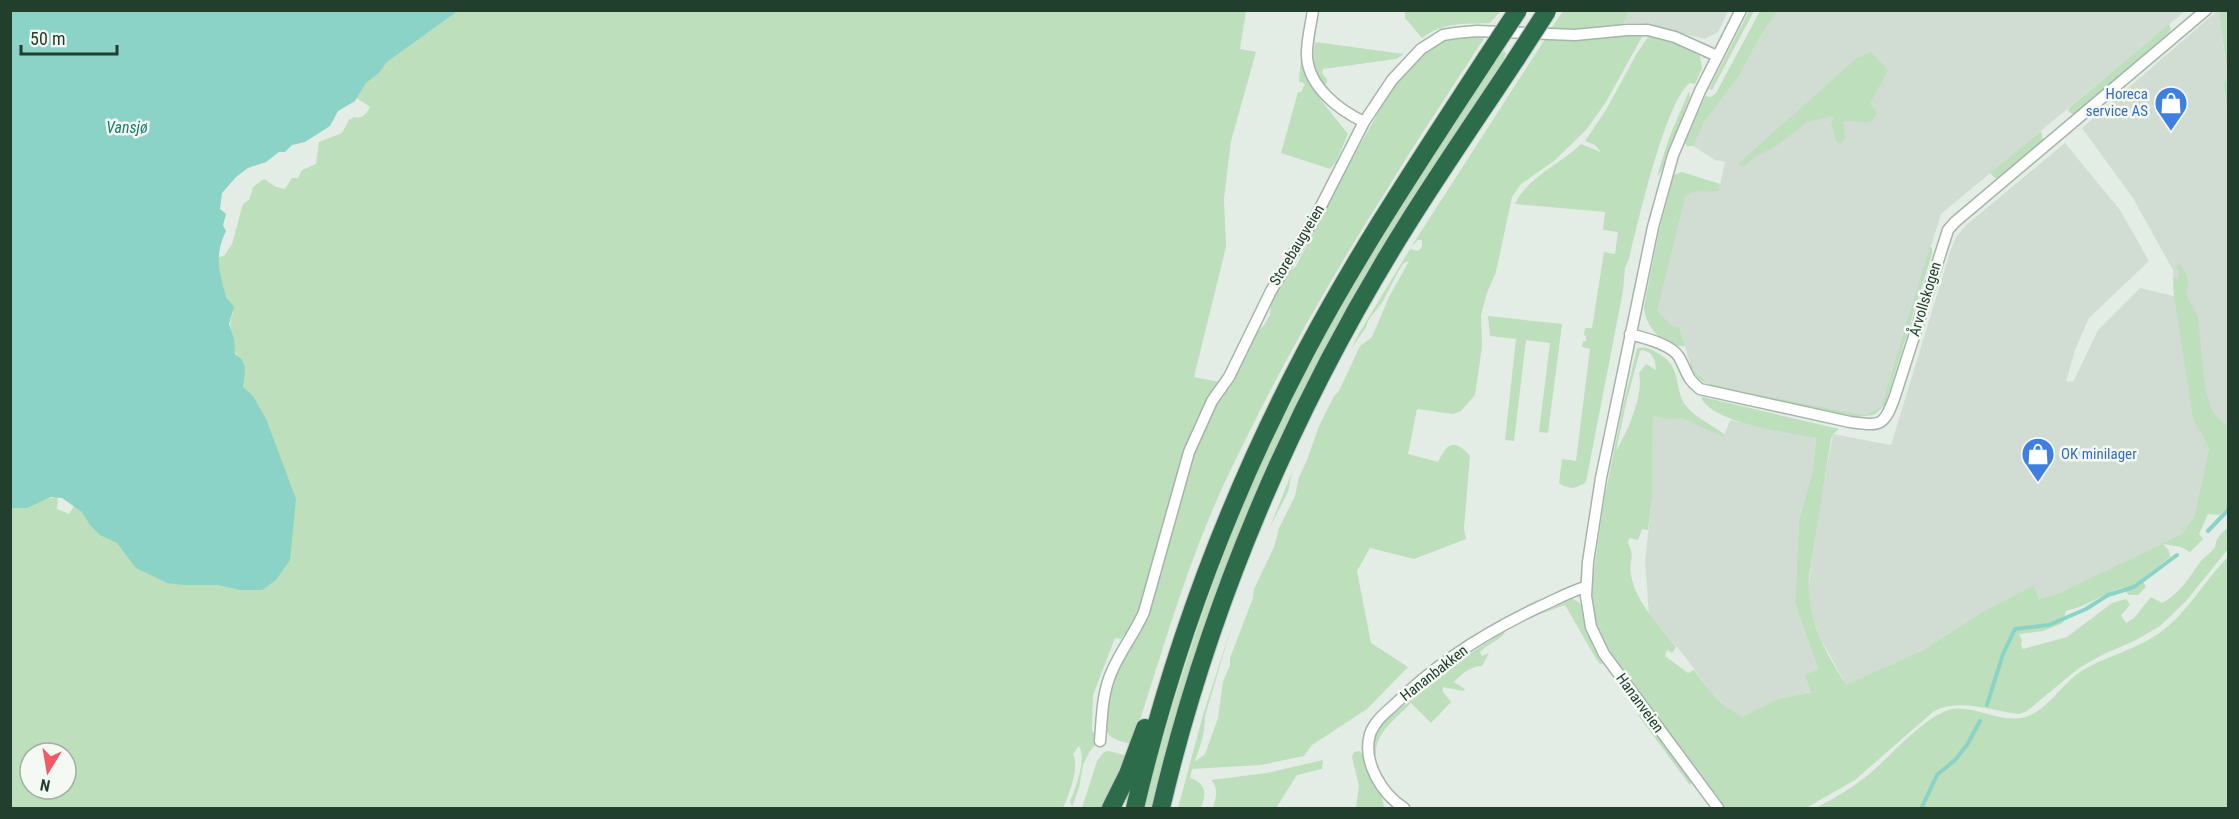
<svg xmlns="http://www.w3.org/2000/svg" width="2239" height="819" viewBox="0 0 2239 819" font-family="'Roboto Condensed',sans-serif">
<rect width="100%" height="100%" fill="#e3ede5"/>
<path fill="#d1ddd3" d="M1629,11h99l-10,21 -13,7 -64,-16h-18z
M1778,11h407l-244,203 -60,193 -16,8 -124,-24 -33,-8 -17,-17 -12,-39 -9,-3 -18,-13 31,-113 10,-6 26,-2 6,-28 -10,-2 -22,-14 4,-11 14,-25 27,-34 23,-41z
M2217,11h2l9,70 -5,2 5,34v316l-19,15 -15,69 -12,17 -125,60 -18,5 -7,-12 -48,24 -64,41 -74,32 -25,-44 -11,-29 -3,-15 13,-91 13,-71 58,11 59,-193 6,-15 9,-11 100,-83 55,67 29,51 -60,57 -14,32 -9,31 7,1 25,-52 42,-42 34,8 -1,-26 -40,-72 -51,-70z
M1653,414l24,2 47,20 6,-16 86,18 -3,31 -14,52 -4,82 23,66 -6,22 -33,9 -37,17 -10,-5 -22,-21 -27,-37 -34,-39 -4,-53 7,-65z"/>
<path fill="#bddfbb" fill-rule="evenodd" d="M458,11h788l-6,38 16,3 -25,89 -7,58 2,48 -32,130 25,5 -17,26 -14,31 -48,175 -19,25 -6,-1 -22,57 -1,36 5,4 -1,9 -6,7 -7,14 -4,23 -7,19 -2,-5c5,-14 17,-41 9,-56l-6,8c7,13 -4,41 -10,54h-1052l-1,-300c18,1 30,-10 48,-11l-1,12 12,5 5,-8v-7l169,-112c2,-19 4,-22 -9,-36 -1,-14 -7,-24 -1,-38l-13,-33 -2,-20 1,-3 5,-1 8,-12 11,-40 6,-4 4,-13 11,-8 12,8 9,2 7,-11h6l4,-8 14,-6 3,-22 23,-9 7,-13 5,-3c9,2 12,-3 16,-10l-13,-9 9,-15 13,-10 8,-11zM30,753h36v36h-36z
M1405,11v-1l96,1 -11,12c-26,1 -47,-1 -68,15l-17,-20z
M1563,11h66l-7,16 -41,4 -31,-1z
M1749,11h5l-42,79 -3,-1z
M1760,11h18l-17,24 -23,42 -34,45 -11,24h-6l-2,-3 20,-47 6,1 5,-4z
M2219,11h9v106l-5,-35 5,-2z
M2169,24l2,6 -6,6 -91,79 -6,-4 1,-3z
M1634,34l9,1 -37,67 -20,28 -32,31 -33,23 -9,13 -16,75 -9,21 -6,22 1,32 -7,48 -14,16 -8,3 -36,-5 -9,45 30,8c9,-19 16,-24 32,-6l-6,72 2,11 -52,20 -44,-11 -13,23 14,72 37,24 -41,42 -55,36 -8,11 -43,9 -69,4 -2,9c16,5 17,16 11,30h-23l25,-93 30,-93 -28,94c0,16 -4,29 -10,44l1,1 9,-7 13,-36 5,-36 7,-17v-7l23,-60 1,-9 20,-42 5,-19 16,-32 4,-19 8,-17 12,-34 15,-30 5,-5 21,-45 12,-9 17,-40 20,-36 -5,2 -5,7 -17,33 -13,16 -3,8 -14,21 6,-13 52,-86 8,2 4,-4v-7h-4l-7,7 134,-208 32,1z
M1486,35c-33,52 -68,103 -100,156 -60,94 -115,193 -162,293 -39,84 -63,173 -92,260 -8,-2 -21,-4 -25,-12 -16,-32 25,-85 39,-112l50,-174 14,-32 27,-40 19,-41 8,-8 6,-10 1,-12 15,-28 10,-9 45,-87 51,-91 11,-13 19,-21 20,-15z
M1648,37c18,-1 38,9 52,19l2,12 -7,16 -5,-1c-24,16 -53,143 -61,176l-4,9 -2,23 -37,191c-10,7 -17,8 -27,1l3,-24 14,2 14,-112 -8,-2 1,-6h3v-5l-2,-1 1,-7h7l12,-76 11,2 3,-22 -15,-2 2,-18 -90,-8c12,-27 46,-40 66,-60l20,8 -6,-7 -10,-4 21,-31 31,-57z
M1315,42l89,12 -8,5 -73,10 -1,4 5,6v4l-4,2c-10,-15 -11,-25 -8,-43z
M1504,51l2,2 -3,9c-38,56 -75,114 -110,172 -26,42 -53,85 -76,129 -73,141 -128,291 -166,445h-7c41,-156 93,-309 170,-453 36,-67 76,-131 117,-194 16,-26 33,-51 49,-77 7,-10 14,-25 24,-33z
M1871,52l17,18 -18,34 7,9c-8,17 -18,5 -34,9l2,16 -4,5 -4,-1 -6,-18 3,-8 -27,6 -29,23 -23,12 -11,9 -6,-2 119,-106z
M1301,59l7,23 8,12 32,40 -12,28 -6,7 -49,-16 17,-61h3l4,-8 -6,-3z
M1689,91l1,6 -29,75 -4,4 12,-38z
M2041,131l2,9 -44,38h-4l-5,-5z
M1682,172l38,12 -1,7 -26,1 -8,5 -28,114 13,13 9,3 6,19c-21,2 -40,-19 -41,-39l15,-76 15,-56z
M1930,247l2,1v6l-47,151 -11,10 -17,2 -140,-29 -17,-8 -10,-12v-7l5,10 13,12 33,8 124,24 16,-8z
M2180,264c6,9 11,18 6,29 3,8 10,17 12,25 4,24 3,82 19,99 3,4 8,6 11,9v83h-2l-7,6 -11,-1 -9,20 4,5 -13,13 -9,-5 -18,-3 6,7 1,6 -28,22 4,8 -8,8h-9l-7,-7c-20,5 -35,19 -56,23l-3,12 -20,8 -24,3 3,6 -1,5 2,4 44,-12 45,-34 14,-4 4,6 -9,10 5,8 8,-5 17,-21 11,6c19,-10 27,-26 39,-42 4,-5 11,-9 14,-14 1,-3 1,-7 3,-9 2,-4 7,-8 10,-10v21l-42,52 -26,25 -24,14 -34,15 -23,13 -52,43 -8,3c-28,-3 -58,-16 -85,-3l-79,69 -49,28h-82l-115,-156 -9,-19 -7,-23 -1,-25 12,-84 19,-95 14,-57c6,-3 11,-1 17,2 31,14 18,39 33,56 10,12 26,18 38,28l-1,2 -42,-19 -18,1 -11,-4 -1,82 -4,33 -6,-1 -4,11 -9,-2 -1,5c8,16 0,18 3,32 5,28 28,50 45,72l-4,6 -5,-3 -2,6 23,17 6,-3c13,18 28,37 48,47l37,-18 32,-7 -6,-17 13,-6 -23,-66 4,-82 14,-52 3,-31c-29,-6 -101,-14 -115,-40l2,-1 136,32 -6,5 -2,5 -22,138c-3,41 15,73 37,107l74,-32 64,-41 49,-25 6,13 18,-5 125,-60 12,-17 15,-69 -16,-30 -19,-122 -1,-19 5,1 1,-6 -3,-6zM1643,350l7,3 5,8 1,9 -10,-6 -7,9c5,22 -12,60 -23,78l10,-48 14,-52z
M1488,316l74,8 -14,109 -9,-1 11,-89 -24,-3 -12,101 -9,-1 11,-101 -26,-3z
M1292,472l-4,20 -18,35z
M2228,557v251h-412c18,-10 37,-20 53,-34 24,-20 46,-48 74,-62 26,-13 57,15 85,4 21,-8 33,-31 52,-44 24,-16 54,-21 78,-38 29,-20 46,-53 70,-77z
M1572,599l5,2 4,4 6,28 16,30 -3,1 -5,-7 -30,-52 -25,9z
M1506,630c-4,10 -18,13 -26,22l2,4 7,-3 -7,13c-12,0 -20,8 -28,16l11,7 -2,2 -20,-4v5l8,10 -20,21 -20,-20c-13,14 -37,30 -35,52h-3l-1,-13 3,-9 14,-15 57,-49z
M1641,714l51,68 -2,3 -52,-70z
M1109,751l19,5 -25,52h-21l15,-47 7,-9z
M1359,751l4,3c6,18 20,38 21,54h-28l3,-22 -7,-29 2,-5z
M1323,760l-1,9 -25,6 -21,33h-63c3,-10 6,-20 -2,-28l56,-7z"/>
<path fill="#8ad3c6" d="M10,11h448l-71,51 -8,11 -13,10 -11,18 -17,10 -8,15 -25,16 -13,3 -7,7h-6l-13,10 -18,6 -12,9 -14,16 -2,16 6,5 -3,11 3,6c-12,25 -7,41 0,65 1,4 6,7 8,11l-5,17 5,15 1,15c13,7 10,20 8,33l10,9 13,23 30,80 -6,61 -14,20 -14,10h-22l-21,-5h-36l-16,-2 -31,-15 -19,-25 -17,-8 -10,-10 -8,-13 -20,-14 -11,-1 -24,11h-16z"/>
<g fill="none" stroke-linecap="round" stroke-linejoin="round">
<path stroke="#8ad3c6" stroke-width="4" d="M2208,531l20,-21
M1987,705l16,-51 12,-25 34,-4 37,-16 22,-14 26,-8 43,-32
M1922,807l15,-32 18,-15 12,-15 13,-24"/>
<g stroke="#a5b5aa" stroke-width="13">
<path id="minor" d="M1313,10c-2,15 -7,33 -6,47 2,30 32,53 57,65
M1630,334c14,4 41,10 49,23 8,14 7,21 21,32l150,33c31,4 34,5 45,-26l53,-166 7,-8 251,-212
M1100,741c2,-24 2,-48 12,-70 9,-21 23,-38 32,-59l45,-160 23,-51 17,-24 42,-86 47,-79 46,-90 28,-42 29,-31 22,-14 12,-2 22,-2 98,4 52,-5h21l27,7 42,19
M1404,808c-22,-14 -42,-46 -34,-74 4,-12 14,-20 23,-28 42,-42 93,-74 146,-99 16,-7 30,-15 46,-20
M1718,808l-114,-154 -13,-27 -5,-31 2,-34 13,-84 52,-251 20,-72 27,-64 41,-81"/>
</g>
<g stroke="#c1c9c4" stroke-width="20">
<path id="motorway" d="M1111,808l17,-34 17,-46
M1135,808c37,-158 95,-313 171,-457 54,-102 118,-197 181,-294
M1161,808c48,-205 133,-403 245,-582 35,-56 73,-111 110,-167"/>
</g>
<use href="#minor" stroke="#fff" stroke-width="10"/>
<use href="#motorway" stroke="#2d6c4a" stroke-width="18"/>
<g stroke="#c1c9c4" stroke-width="20" stroke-linecap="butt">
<path id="motorway-bridge" d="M1487,57l31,-47
M1516,59l31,-48"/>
</g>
<use href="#motorway-bridge" stroke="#2d6c4a" stroke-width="18"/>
</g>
<defs>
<g id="shop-pin" transform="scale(1.725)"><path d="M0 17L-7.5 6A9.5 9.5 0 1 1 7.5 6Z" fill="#3f7fe0" stroke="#f4f9f4"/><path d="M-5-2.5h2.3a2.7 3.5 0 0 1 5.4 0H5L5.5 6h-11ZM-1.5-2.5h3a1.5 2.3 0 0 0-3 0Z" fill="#fff"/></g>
</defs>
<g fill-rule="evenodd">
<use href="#shop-pin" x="2171" y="103"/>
<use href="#shop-pin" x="2038" y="454"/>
</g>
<g text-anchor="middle" stroke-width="5" stroke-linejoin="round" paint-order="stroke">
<g font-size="15" fill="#366cbe" stroke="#f4f9f4" text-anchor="end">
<text x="2148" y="99">Horeca<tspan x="2148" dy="17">service AS</tspan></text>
<text x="2061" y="459" text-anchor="start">OK minilager</text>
</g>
<g font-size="15" fill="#223f2d" stroke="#f4f9f4">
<text transform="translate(1297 245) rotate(-59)" y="5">Storebaugveien</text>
<text transform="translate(1925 299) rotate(-73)" y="5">Årvollskogen</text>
<text transform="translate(1434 673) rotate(-38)" y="5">Hananbakken</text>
<text transform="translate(1640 703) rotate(54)" y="5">Hananveien</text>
</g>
<g font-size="16" font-style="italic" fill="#1a7d6c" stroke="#f4f9f4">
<text x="127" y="133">Vansjø</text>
</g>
</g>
<rect width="2239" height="819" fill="none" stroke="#223f2d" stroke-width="24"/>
<g transform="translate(48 771) rotate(191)"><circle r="28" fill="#f4f9f4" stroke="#a0afa4" stroke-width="1.5"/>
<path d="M0-4.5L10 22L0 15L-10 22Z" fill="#f55966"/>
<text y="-9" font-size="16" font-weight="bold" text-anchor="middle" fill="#223f2d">N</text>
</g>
<path d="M21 45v9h96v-9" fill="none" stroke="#223f2d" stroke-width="3"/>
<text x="30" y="45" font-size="18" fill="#223f2d" stroke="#f4f9f4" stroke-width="4.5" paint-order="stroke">50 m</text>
</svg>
